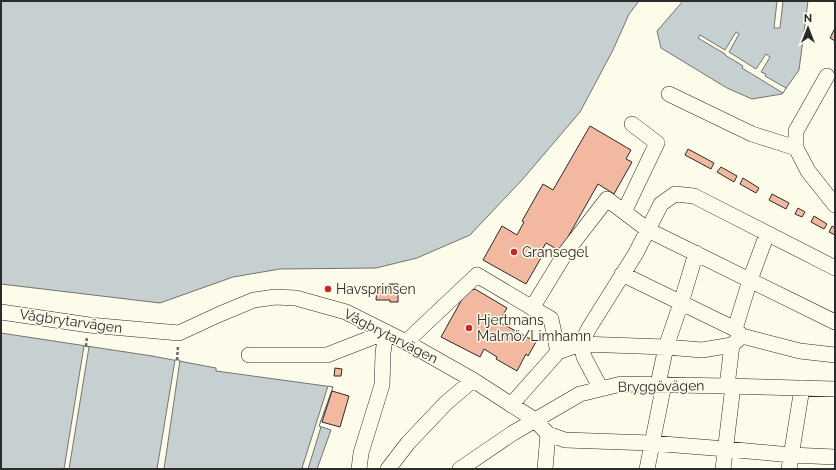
<svg xmlns="http://www.w3.org/2000/svg" width="836" height="470" viewBox="0 0 836 470" font-family="Raleway,sans-serif">
<rect width="100%" height="100%" fill="#fdfbea"/>
<path fill="#c7d0d0" stroke="#74746e" d="M1,1h638l-10,13 -16,36 -33,62 -58,68 -52,55 -53,23 -41,10 -96,1 -47,8 -73,26 -159,-19z
M683,1h125l-9,69 -17,24 -30,5 -25,-11 -66,-40 -4,-17z
M1,333l151,23 64,12v3l117,16 -14,39 12,4 -14,39h-316z"/>
<path fill="#fdfbea" stroke="#74746e" d="M777,1h6l-3,27h-6z
M736,32l3,2 -10,18 27,17 10,-15 4,3 -9,15 5,2 -1,2 21,12 -3,5 -41,-25 1,-2 -18,-11v-1l-27,-16 2,-3 25,15z
M84,346l5,1 -20,122h-5z
M175,360h5l-16,109h-7z
M328,386l5,1 -14,39 2,1 -13,42 -6,-1z"/>
<path fill="#f2b8a0" stroke="#2b2b2b" d="M835,28v13l-5,-3z
M590,126l41,24 -5,9 6,3 -18,32 -16,-10 -38,67 -14,-8 -4,7 3,1 -19,33 -43,-24 19,-34 15,9 7,-13 -2,-1 21,-37 10,6z
M688,149l26,14 -3,6 -26,-14z
M721,167l16,9 -3,6 -17,-10z
M743,178l16,10 -3,5 -16,-9z
M772,194l17,9 -3,6 -17,-9z
M798,208l7,4 -3,5 -7,-3z
M814,216l13,8 -3,5 -13,-7z
M832,226l3,2v7l-6,-3z
M389,284h9v18h-8v-2h-14l1,-11h13z
M475,289l32,19 -8,14 37,20 -8,14 -2,-2 -9,17 -21,-12 1,-2 -13,-8 -4,8 -39,-20 25,-45z
M335,368l7,1 -1,7h-7z
M332,391l17,5 -9,31 -18,-5z"/>
<g fill="none" stroke-linecap="round" stroke-linejoin="round">
<g stroke="#2b2b2b" stroke-width="16">
<path id="minor" d="M827,76l-31,55v17l12,23 27,34
M669,94l83,40 44,14
M624,212l33,-69 -25,-19
M622,274l113,55 7,7 58,15 35,4
M532,308l34,-56 41,-53 41,31 187,92
M1,312l88,13 90,8 41,-19 34,-14 21,-3 21,1 50,14 60,30 67,38 62,40 13,14 -3,35
M735,329l15,-49 17,-46
M406,342l71,-67 74,44 7,33
M249,355h78l59,-23 -3,21 -1,32 -21,68 -2,16
M658,384l8,-37 15,-44 15,-50
M727,386l5,-41
M601,389l-17,-32 -3,-13 8,-16 47,-75 25,-49 14,-10 19,2 141,72
M511,405l47,-53 23,-8 85,3 36,3 30,-5 10,-9
M548,434l17,6 86,3 75,6 65,6 44,2
M388,469l20,-26 38,-40 27,-23
M460,469l53,-36 67,-39 41,-10 106,2 108,3
M647,469l17,-85
M723,469l10,-83
M789,469l13,-81"/>
</g>
<path stroke="#6a6964" stroke-width="2.5" stroke-dasharray="3 2" stroke-linecap="butt" d="M86,346l1,-9
M177,360l1,-14"/>
<use href="#minor" stroke="#fdfbea" stroke-width="15"/>
</g>
<g fill="#c62828" stroke="#fdfbea" stroke-width="1.5">
<circle cx="514" cy="252" r="4"/>
<circle cx="328" cy="289" r="4"/>
<circle cx="469" cy="328" r="4"/>
</g>
<g text-anchor="middle" stroke-width="3" stroke-linejoin="round" paint-order="stroke">
<g font-size="14" fill="#2b2b2b" stroke="#fdfbea" text-anchor="start">
<text x="522" y="257">Gransegel</text>
<text x="336" y="294">Havsprinsen</text>
<text x="477" y="325">Hjertmans<tspan x="477" dy="16">Malmö/Limhamn</tspan></text>
</g>
<g font-size="14" fill="#2b2b2b" stroke="#fdfbea">
<text transform="translate(71 321) rotate(8)" y="5">Vågbrytarvägen</text>
<text transform="translate(391 336) rotate(27)" y="5">Vågbrytarvägen</text>
<text transform="translate(661 386) rotate(-1)" y="5">Bryggövägen</text>
</g>
</g>
<rect width="836" height="470" fill="none" stroke="#2b2b2b" stroke-width="4"/>
<g transform="translate(808 28)" stroke="#fdfbea" stroke-width="3" paint-order="stroke">
<path d="M0-3L7 15L0 10L-7 15Z" fill="#2b2b2b"/>
<text y="-6" font-size="11" font-weight="bold" text-anchor="middle" fill="#2b2b2b">N</text>
</g>
</svg>
